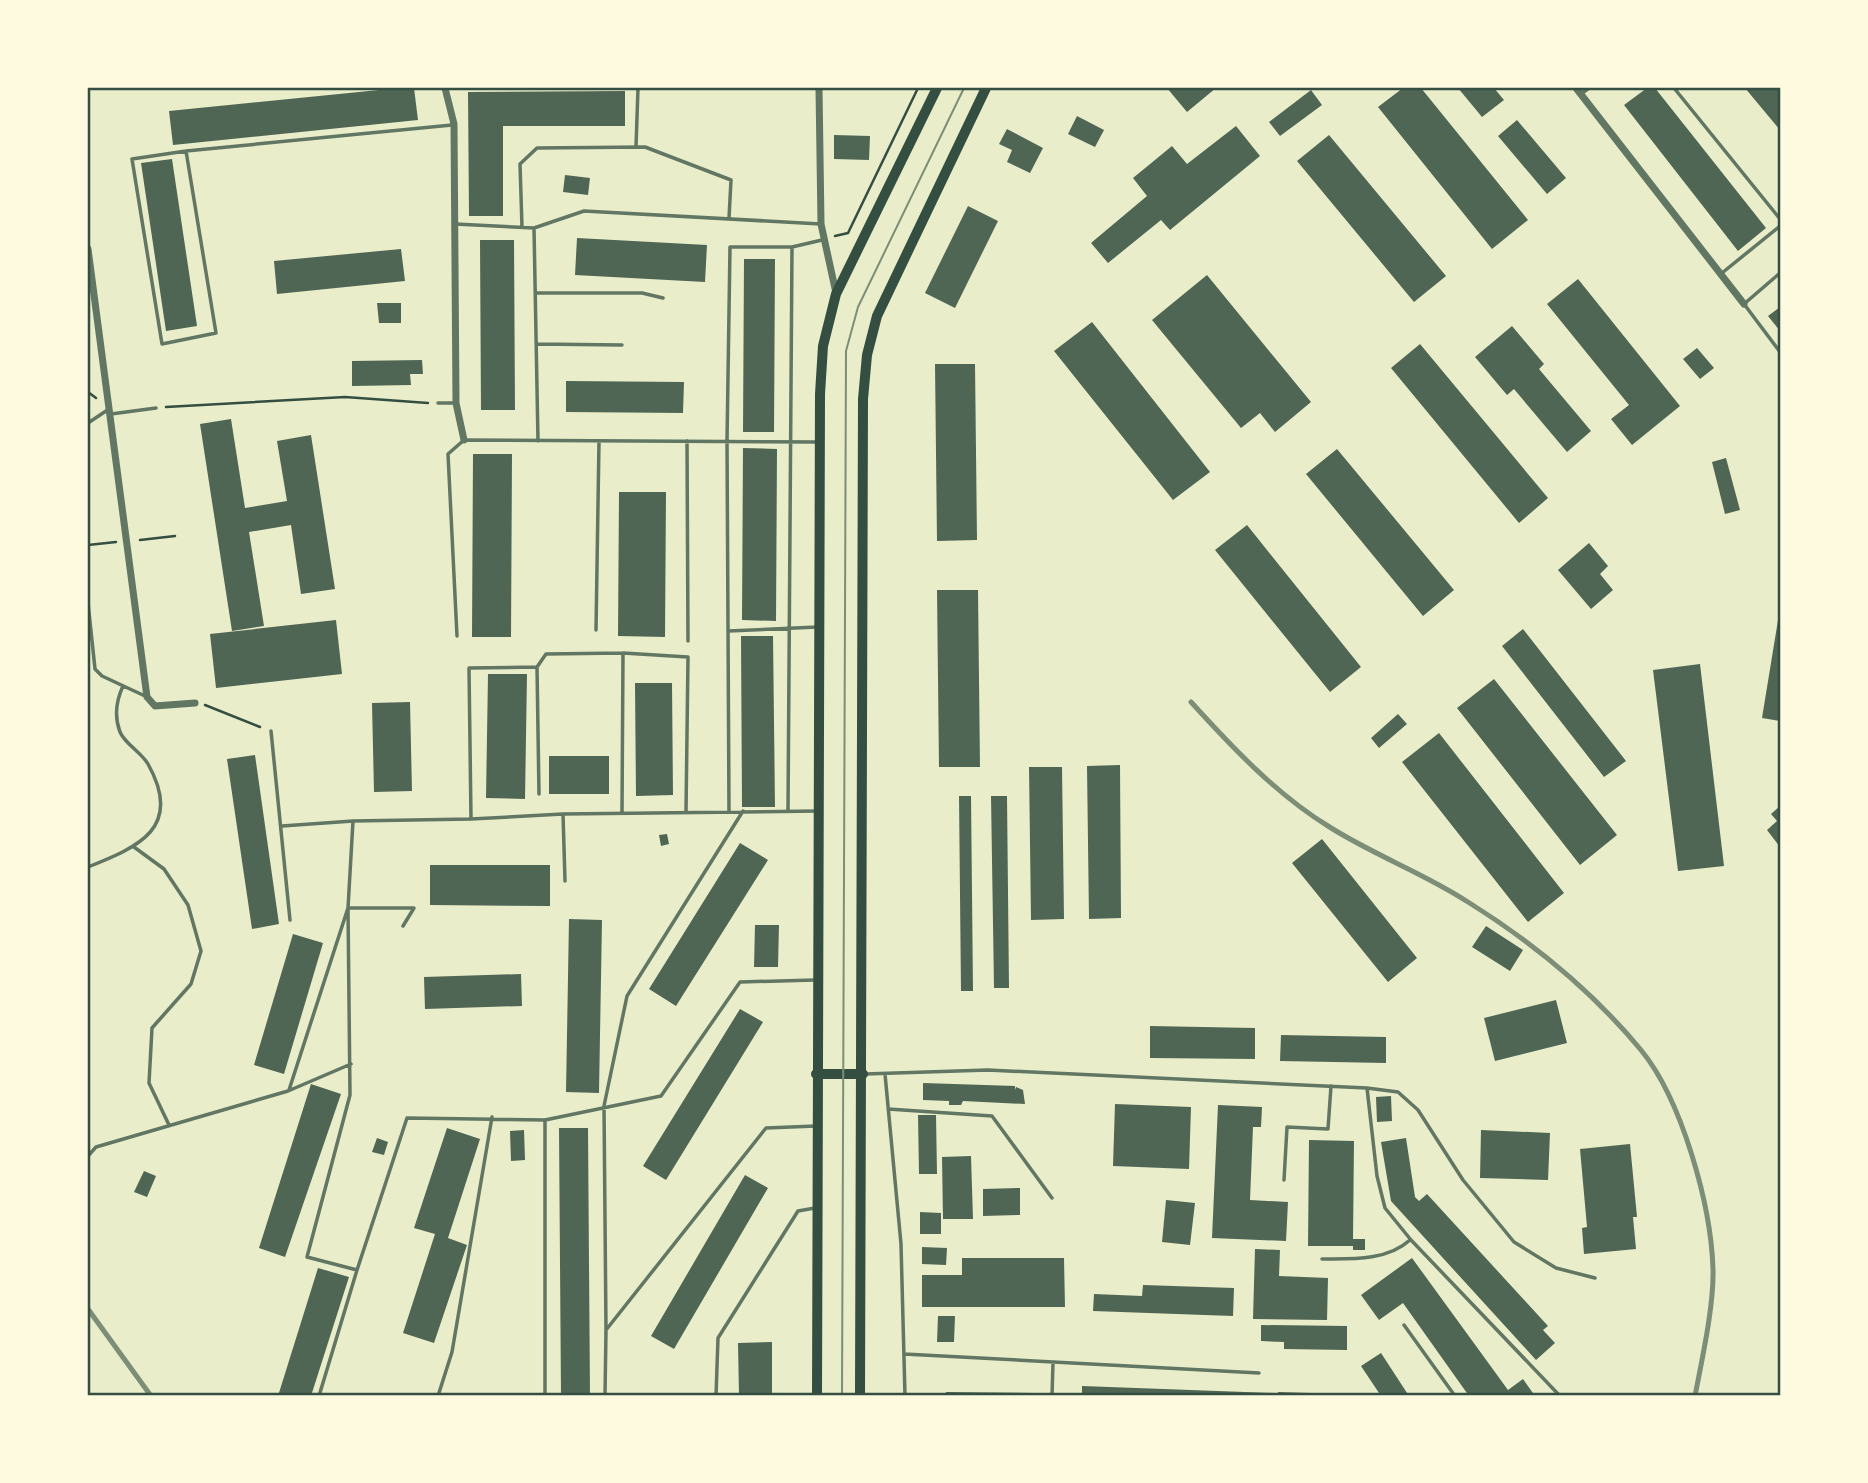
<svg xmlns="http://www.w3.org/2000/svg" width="1868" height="1483" viewBox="0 0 1868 1483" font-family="Merriweather,serif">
<rect width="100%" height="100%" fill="#e9edc9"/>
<path fill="#4f6655" d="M399,88h15l4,32 -245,25 -4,-34z
M1167,88h49l-29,24z
M1403,88h18l107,132 -36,29 -114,-142z
M1458,88h36l10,12 -22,17z
M1647,88h8l111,140 -28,23 -114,-146z
M1745,88h35v42z
M1311,90l11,15 -42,31 -11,-14z
M625,91v35h-122v90h-34l-1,-124z
M1077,116l27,14 -9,17 -27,-13z
M1517,120l49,58 -19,16 -49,-58z
M1236,126l24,30 -90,74 -9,-10 -53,43 -17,-20 56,-47 -14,-18 39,-32 15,18z
M1007,129l36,19 -13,25 -23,-11 5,-12 -13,-6z
M834,135l36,1 -1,24 -35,-1z
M1329,135l117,141 -32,26 -117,-141z
M172,159l25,167 -31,5 -25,-168z
M565,175l25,3 -2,17 -25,-3z
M968,206l30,15 -43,87 -30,-15z
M577,238l130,7 -2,37 -130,-7z
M480,240h34l1,170h-34z
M401,249l4,32 -128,13 -3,-33z
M744,259h31l-1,173h-31z
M1207,275l104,127 -36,30 -15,-19 -19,15 -89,-108z
M1578,279l102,127 -48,39 -21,-26 18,-14 -82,-101z
M377,303h24v20h-22z
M1780,307v24l-12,-15z
M1092,322l118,150 -37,28 -119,-149z
M1512,326l32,38 -5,5 52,62 -24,21 -53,-63 -7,6 -32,-38z
M1420,344l128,154 -29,25 -128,-155z
M1697,348l17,20 -14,11 -17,-20z
M422,360l1,14h-13l1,11 -59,1v-25z
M935,364h40l2,176 -40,1z
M566,381l118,1 -1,31 -117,-1z
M231,419l14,89 42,-7 -10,-60 34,-6 24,154 -34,5 -10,-69 -42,7 15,94 -32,5 -32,-207z
M743,448l34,1 -1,172 -34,-1z
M1337,449l117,141 -31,26 -117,-142z
M473,454h39l-1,183h-39z
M1726,458l14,52 -15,4 -13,-52z
M619,492h47l-1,145 -47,-1z
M1247,525l114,142 -31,25 -115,-142z
M1589,543l19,23 -8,8 13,16 -22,19 -33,-39z
M937,590h41l2,177h-41z
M1779,614h1v107l-18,-3z
M336,620l6,54 -126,14 -6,-54z
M1523,629l103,132 -22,16 -102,-131z
M741,636h32l2,171h-33z
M1700,664l24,202 -46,5 -25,-201z
M488,674h39l-2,125 -39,-1z
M1494,679l123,156 -37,30 -123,-157z
M635,683h37l1,112 -37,1z
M410,702l2,89 -38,1 -2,-89z
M1398,714l9,10 -28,24 -8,-10z
M1439,733l125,160 -36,29 -126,-160z
M255,755l24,169 -27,5 -25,-170z
M549,756h60v38h-60z
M1120,765l1,153 -32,1 -2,-153z
M1029,767h33l2,152 -33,1z
M959,796h12l2,195h-12z
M991,796h16l2,192h-15z
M1780,806v41l-13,-17 10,-9 -6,-7z
M667,834l2,10 -8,2 -2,-11z
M1322,839l95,119 -29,24 -96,-119z
M740,843l28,17 -92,146 -27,-17z
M430,865h120v41l-120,-1z
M569,919l33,1 -3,173 -33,-1z
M755,925h24l-1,42h-24z
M1486,926l37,24 -13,21 -38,-24z
M293,934l30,9 -39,131 -30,-9z
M521,974l1,32 -97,3 -1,-32z
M1556,1000l11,43 -72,18 -11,-43z
M740,1009l23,13 -97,158 -23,-14z
M1150,1026l105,2v31l-105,-1z
M1281,1035l105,2v26l-106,-2z
M923,1083l92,3v4l1,-3 7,3 2,14 -62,-3 -2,4h-12v-4l-26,-1z
M311,1084l30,10 -56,163 -26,-9z
M1391,1096l1,25 -15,1 -1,-25z
M1115,1104l76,3 -2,62 -76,-3z
M1218,1105l44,2 -1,20h-8l-3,73 38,2 -2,39 -74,-3z
M918,1115h18l1,59h-18z
M447,1128l33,11 -32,99 19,7 -33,98 -31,-10 32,-99 -21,-6z
M559,1128h29l2,268h-29z
M524,1130l1,30 -14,1 -1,-30z
M1481,1130l69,3 -2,47 -68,-2z
M377,1138l11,4 -4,13 -12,-3z
M1406,1138l9,59 4,4 8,-7 121,132 -5,4 12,13 -19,17 -145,-159 -10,-59z
M1309,1140l45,1 -1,98h12v11h-12v-4h-45z
M1630,1144l7,73h-4l3,32 -52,5 -2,-26 5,-1 -7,-78z
M971,1156l2,63h-30l-1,-62z
M144,1171l12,5 -9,21 -13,-5z
M745,1175l23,13 -94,161 -23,-13z
M1020,1188v27l-37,1v-27z
M1166,1200l29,3 -5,42 -28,-3z
M920,1212l21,1v21h-21z
M922,1247l25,1 -1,17 -24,-1z
M1255,1249l25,1 -1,26 49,2 -1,42 -74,-1z
M962,1258h102l1,49h-143v-32h40z
M1412,1258l96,132 15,-11 12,17h-66l-66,-93 -24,17 -18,-25z
M318,1268l31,9 -38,119h-33z
M1143,1285l91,3 -1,28 -140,-5 1,-17 48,2z
M938,1316h17l-1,26h-17z
M1261,1325l86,1v24l-63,-1v-7l-23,-1z
M772,1342v54h-33l-1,-53z
M1381,1353l28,43h-28l-20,-30z
M1082,1386l192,7v3h-192z
M946,1392l87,1v3h-87z
M1278,1392l32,1v3h-32z"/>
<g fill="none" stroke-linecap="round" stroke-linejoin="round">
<path stroke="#344e41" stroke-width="2.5" d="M835,236l13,-3 70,-145
M88,392l8,6
M166,407l179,-10 83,6
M140,540l35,-4
M88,545l28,-3
M205,705l55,22"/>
<path stroke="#617663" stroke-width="3.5" d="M1674,88l106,131
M1581,94l8,-6
M636,147l2,-59
M186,151l-54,8 30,185 54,-11 -30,-182 266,-26
M455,224l79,4 50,-17 237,13
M522,227l-2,-63 17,-16 108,-1 86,33 -2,38
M534,228l4,213
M1722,273l58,-47
M1780,273l-36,31 36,48
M536,293h106l21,5
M536,344l86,1
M438,403h18
M111,414l45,-6
M88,423l21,-14
M687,441l1,200
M88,603l7,66 7,7 43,20
M596,630l3,-189
M728,631l89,-4
M457,636l-9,-182 16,-14 354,2
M623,653l65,4 -2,155
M537,667l9,-13 77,-1 -1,160
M271,731l19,189
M788,811l4,-564 30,-7
M729,812l-2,-371 3,-194h62
M563,814l2,67
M471,819l92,-5 255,-3
M282,826l71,-5
M134,847l30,22 24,36 13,46 -10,33 -39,44 -3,55 20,42
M88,867c50,-20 96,-39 60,-103 -7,-12 -23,-20 -28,-32 -6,-16 -4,-31 3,-46
M865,1074l123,-4 379,18 10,88 8,32 26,32 149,156
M885,1074l16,170 4,152
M1367,1088l31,4 20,18 45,70 51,62 42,26 39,10
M289,1090l59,-182h66l-11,18
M888,1109l104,7 60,82
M88,1156l8,-9 192,-56 63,-27
M1284,1180l3,-53 41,2 3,-43
M1322,1259c29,0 65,2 88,-19
M357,1270l50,-152 138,2 116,-24 79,-114 75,-2
M1404,1325l51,71
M606,1330l-2,-224 23,-110 116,-185
M904,1354l355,19
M319,1396l38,-126 -50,-13 43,-162 -2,-187 5,-87 118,-2 -2,-151 68,-1 2,127
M438,1396l14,-44 40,-235
M545,1396v-276
M605,1396l1,-66 160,-202 50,-2
M716,1396l2,-58 80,-127 17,-3
M1052,1396l1,-33"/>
<path stroke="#617663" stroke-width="7" d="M445,88l9,36 2,279 8,37
M819,88l2,136 15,69
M1576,88l168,216
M88,249l59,448 8,9 40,-3"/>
<path stroke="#344e41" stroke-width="10" d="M816,1074h47
M817,1396l3,-1002 3,-48 13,-52 101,-206
M860,1396l3,-997 4,-44 10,-39 109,-228"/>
<path stroke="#7c8e77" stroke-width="2" d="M842,1396l4,-1045 12,-44 106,-219"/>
<path stroke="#7c8e77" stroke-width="5" d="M1191,702c41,45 85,92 137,124 45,29 96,47 140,76 64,40 125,90 173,148 41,50 70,155 72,219 1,37 -11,90 -18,127
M88,1309l63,87"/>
</g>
<rect width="1868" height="1483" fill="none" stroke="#fefae0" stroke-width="178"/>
<rect x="89" y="89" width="1690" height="1305" fill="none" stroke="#344e41" stroke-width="2.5"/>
</svg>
